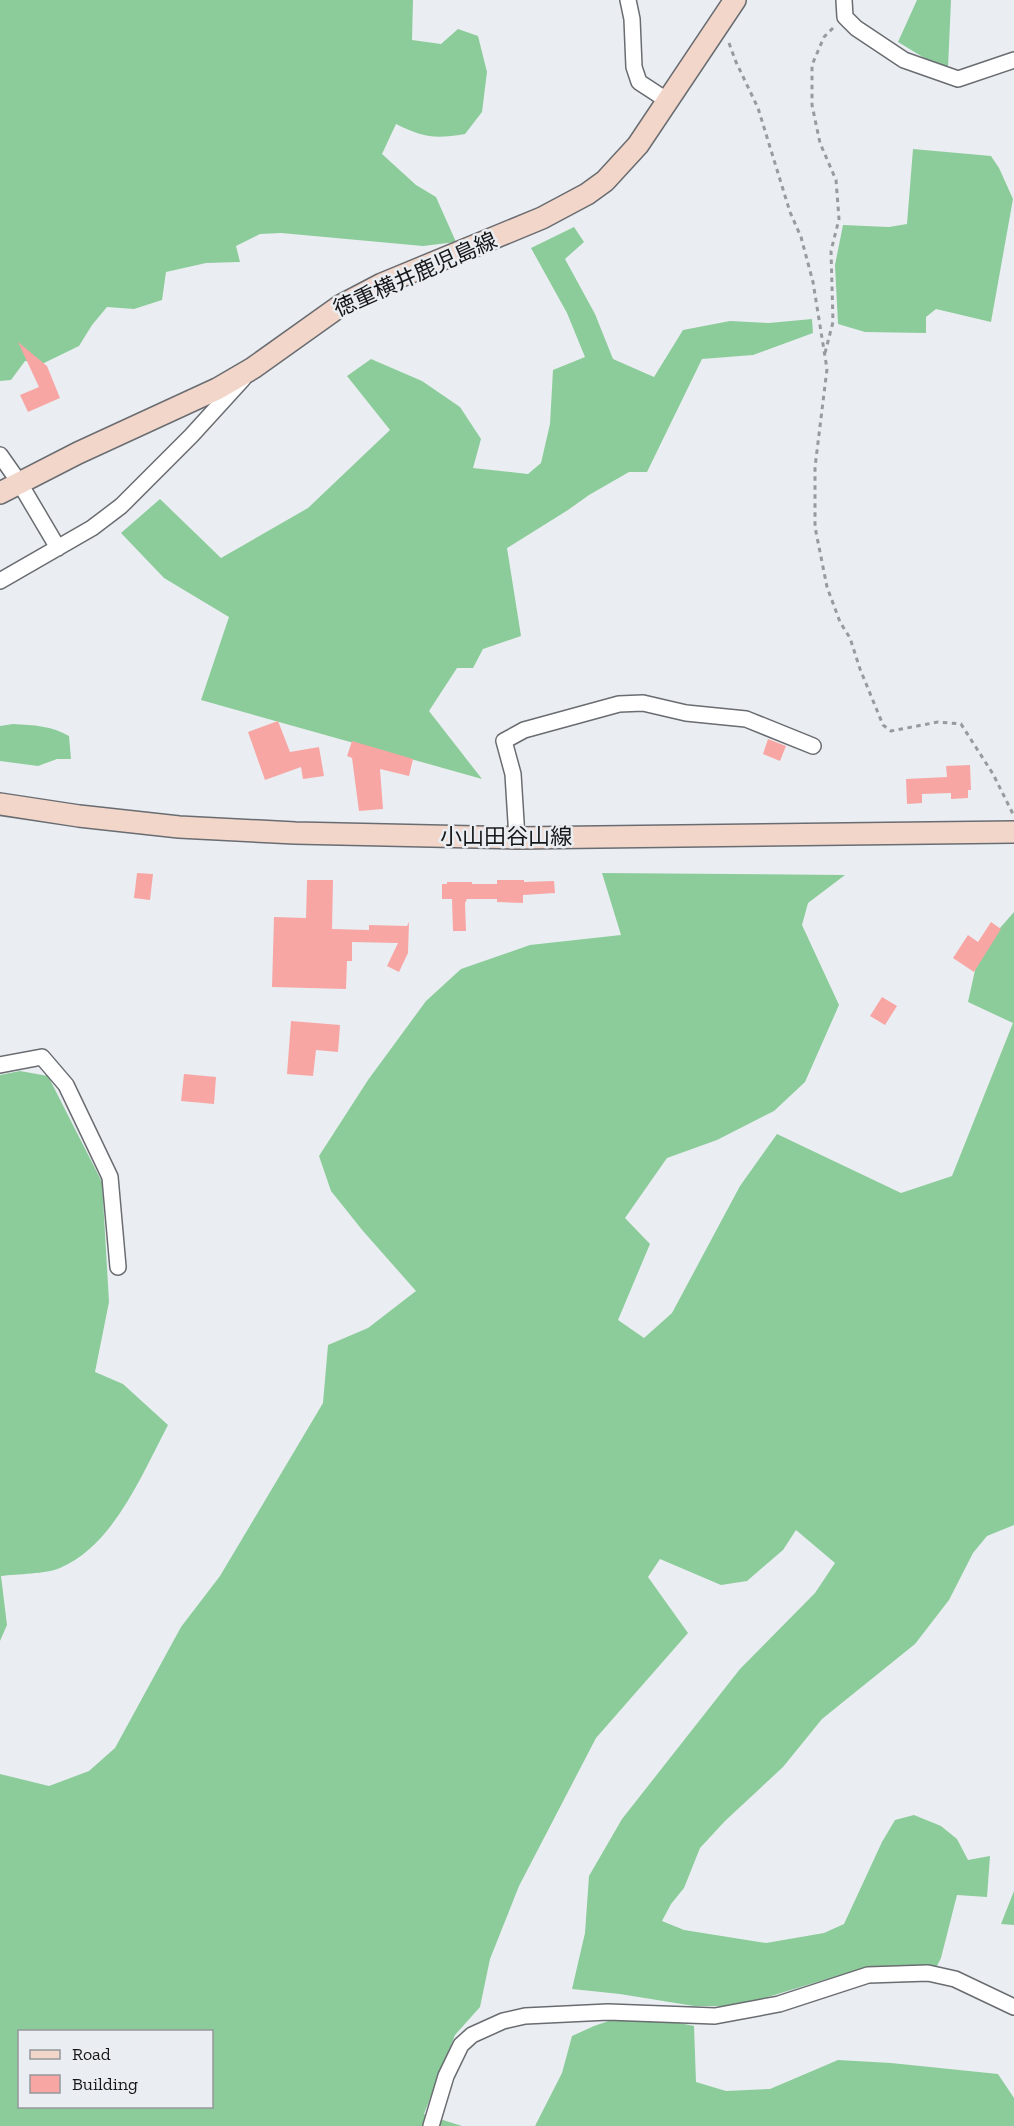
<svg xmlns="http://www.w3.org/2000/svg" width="1014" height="2126" viewBox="0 0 1014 2126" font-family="'Zilla Slab','Noto Sans JP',serif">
<rect width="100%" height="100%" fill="#eaeef2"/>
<path fill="#8ccc9a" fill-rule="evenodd" d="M0,0h413l-1,40 29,4 17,-15 20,7 9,36 -5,40 -17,22c-30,5 -41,4 -69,-10l-14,30 34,31 20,12 20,45 -33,4 -142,-13 -21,1 -24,12 4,16 -34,1 -40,9 -4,28 -28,9 -27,-2 -15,18 -13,21 -35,17 -19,-2 -14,19 -11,1z
M917,0h34l-3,68 -12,-3 -38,-23z
M913,149l78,7 8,12 14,31 -22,123 -55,-13 -10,8v16l-61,-1 -27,-8 -3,-59 8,-40 46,2 18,-3z
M574,227l10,15 -19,17 30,55 18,45 41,18 29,-47 47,-9 39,2 43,-4 1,14 -60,22 -51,4 -55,113h-18l-40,23 -21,15 -61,38 14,88 -38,13 -10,19h-16l-28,43 53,68 -281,-79 28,-83 -65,-39 -43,-45 39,-34 61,59 87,-50 82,-78 -43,-54 24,-17 51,22 38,26 21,32 -8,29 55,6 13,-11 9,-39 3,-54 32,-13 -18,-44 -36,-65z
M13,724c21,1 39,2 56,12l2,23h-14l-19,7 -38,-5v-35z
M602,873l243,2 -37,28 -6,22 37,80 -34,77 -31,29 -57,29 -50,18 -42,60 25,26 -32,76 26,18 28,-25 68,-127 37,-52 124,59 51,-17 61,-153 -45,-21 11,-50 35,-40v613l-27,11 -14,17 -24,47 -34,44 -93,75 -39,48 -58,54 -25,27 -16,40 -13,16 -9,17 22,9 82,13 58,-10 20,-9 38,-82 13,-22 19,-5 27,11 16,13 11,21 22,-4 -3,41 -30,-2 -16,63 -6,12 -85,2 -89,27 -38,7h-29l-74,-12 -48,-5 13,-56 4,-57 33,-57 118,-150 75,-76 20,-30 -39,-33 -13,20 -36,31 -26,4 -61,-26 -12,18 40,56 -92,105 -77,148 -29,73 -10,48 -25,28 -31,79 38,12h-462v-352l49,12 40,-15 26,-23 66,-121 39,-51 103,-173 5,-58 40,-17 48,-37 -53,-60 -32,-40 -12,-35 49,-76 58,-79 35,-32 69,-24 91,-10zM20,2032h192v74h-192z
M20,1071l28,5 54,106 7,120 -14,70 28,12 45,41c-26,49 -54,120 -108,143 -13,6 -43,6 -59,8l6,49 -7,16v-566z
M1014,1891v34l-13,-1z
M632,2013l62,13 2,56 30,9 44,-2 68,-29 53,3 107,11 16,24v28h-479l27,-53 10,-37 22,-10z"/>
<path fill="#f8a6a4" d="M18,342l29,24 13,32 -32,14 -8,-17 19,-8z
M278,721l12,31 29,-5 5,29 -21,3 -2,-12 -36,13 -17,-48z
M768,739l18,7 -6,15 -17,-7z
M352,741l61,18 -4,17 -29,-7 3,40 -24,2 -7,-53 -5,-2z
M970,765l1,25h-3v8l-17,1v-6l-29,1v9l-15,1 -1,-25 41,-2 -1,-11z
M137,873l16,1 -3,26 -16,-2z
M307,880h26l-1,49 37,1v-5l38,1 2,-4 -1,31 -9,19 -12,-6 11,-23 -46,-1v19h-5l-1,28 -74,-2 2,-70 32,1z
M497,880h27v2l30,-1 1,12 -32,2v8l-26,-1v-3h-30l-2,4 1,28h-13l-1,-32h-10v-15h5v-2h25v2h25z
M991,922l10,7 -27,43 -21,-14 15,-23 10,7z
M882,997l15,9 -12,19 -15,-9z
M291,1021l49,4 -2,27 -22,-2 -3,26 -26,-2z
M184,1074l32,3 -2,27 -33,-3z"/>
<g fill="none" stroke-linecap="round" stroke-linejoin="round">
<g stroke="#696c70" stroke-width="18">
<path id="minor" d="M628,0l4,19 2,48 5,15 29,19
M844,0l1,17 11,11 48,32 54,19 56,-19
M0,455l19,27 39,66
M0,581l92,-53 29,-22 70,-70 52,-57
M517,838l-4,-64 -9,-33 20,-11 95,-26 24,-1 43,10 60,6 67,27
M0,1065l42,-8 24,28 44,92 8,90
M431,2126l15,-50 15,-31 11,-10 31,-14 22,-5 83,-4 107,4 64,-12 89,-29 60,-2 27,6 59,28"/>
</g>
<g stroke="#696c70" stroke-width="24">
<path id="secondary" d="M0,493l78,-40 139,-64 36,-21 87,-62 42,-22 160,-66 45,-24 18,-13 33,-36 97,-145
M0,804l79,12 100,11 116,6 222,5 497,-6"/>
</g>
<path stroke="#989b9d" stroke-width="3" stroke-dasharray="4.5 4.5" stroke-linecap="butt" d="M729,43l7,19 22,46 32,104 11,25 12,45 14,87 -12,98v60l12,60 13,35 10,16 10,31 23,56 8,6 47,-9 23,2 32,50 20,40
M825,353l8,-31 -2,-71 8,-32 -3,-39 -16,-37 -8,-38v-40l12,-28 10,-10"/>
<use href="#minor" stroke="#fff" stroke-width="15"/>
<use href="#secondary" stroke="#f2d6ca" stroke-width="21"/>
</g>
<g text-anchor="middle" stroke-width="5" stroke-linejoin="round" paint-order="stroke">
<g font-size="22" fill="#161718" stroke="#eaeef2">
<text transform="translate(415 274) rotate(-24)" y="8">徳重横井鹿児島線</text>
<text x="506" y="844">小山田谷山線</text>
</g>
</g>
<rect x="18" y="2030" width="195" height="78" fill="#eaeef2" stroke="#95989b" stroke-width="1.5"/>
<rect x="30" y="2050" width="30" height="9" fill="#f2d6ca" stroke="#95989b" stroke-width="1.5"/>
<text x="72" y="2060" font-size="18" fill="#161718">Road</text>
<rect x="30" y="2075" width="30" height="18" fill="#f8a6a4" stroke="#95989b" stroke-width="1.5"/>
<text x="72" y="2090" font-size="18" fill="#161718">Building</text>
</svg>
